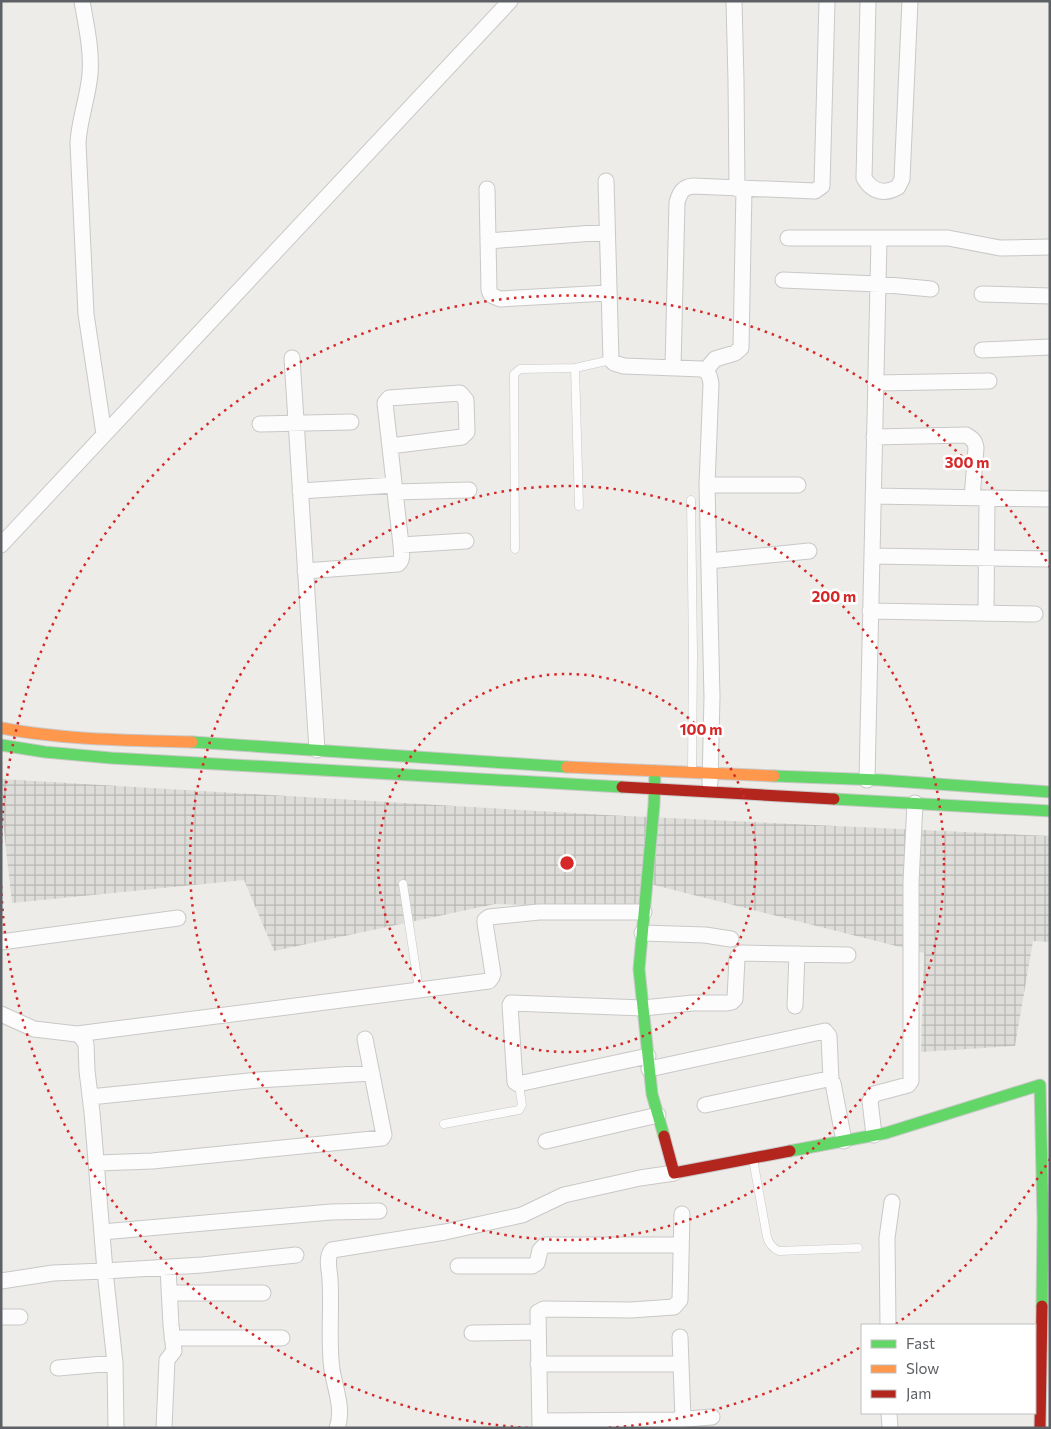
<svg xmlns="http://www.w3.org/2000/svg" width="1051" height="1429" viewBox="0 0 1051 1429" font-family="Commissioner,sans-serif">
<defs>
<pattern id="industrial-grid" width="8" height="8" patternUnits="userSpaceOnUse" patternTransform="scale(1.25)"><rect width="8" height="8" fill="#deddd9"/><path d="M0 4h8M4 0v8" fill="none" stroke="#b7b7b4"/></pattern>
</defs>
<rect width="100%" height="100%" fill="#edece8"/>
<path fill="url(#industrial-grid)" d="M1,779l605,36 444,21v106l-17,-1 -18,105 -94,6 3,-99 -282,-71v25l-147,-3 -221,47 -30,-71 -232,23 -11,-99z"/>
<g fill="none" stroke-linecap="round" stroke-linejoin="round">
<g stroke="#c9c8c8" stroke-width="9">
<path id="lane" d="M575,368l4,138
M691,500l2,153 -1,119
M515,549l-1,-175 6,-5 55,-1 36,-8
M403,884l16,106
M444,1124l75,-14 3,-5 -3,-21
M753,1159l14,78c2,7 5,11 12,14l79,-3"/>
</g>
<g stroke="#c9c8c8" stroke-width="17">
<path id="street" d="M82,1c4,24 10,49 8,73 -2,24 -11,46 -12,69l8,171 18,120
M734,1l2,80 1,108
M868,1l-4,177c8,14 20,17 34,9l4,-8 8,-178
M606,181l5,179 3,3 10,3 78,3c7,3 8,8 9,15l-4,101 5,212 -2,86
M487,189l2,101 2,5 9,4 108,-6
M788,238h160l52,10 50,-1
M488,241l119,-9
M783,280l95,4 53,5
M982,294l68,2
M982,350l68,-3
M292,358l25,392
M673,367l4,-165c3,-9 5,-15 16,-16l122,5 7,-5 5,-185
M706,370l9,-11 20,-6 6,-5 3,-159
M875,383l114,-2
M260,424l91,-2
M874,437l92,-2c7,4 9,6 10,13l-4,50
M707,485h91
M300,491l94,-6
M395,492l74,-2
M873,496l177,3
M1,545l509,-544
M401,545l65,-4
M872,556l178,3
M709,561l100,-10
M305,571l93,-7c6,-5 3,-13 3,-19l-16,-142 4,-5 71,-5 6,7 1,32 -5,5 -72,9
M870,611l165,3
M986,613l1,-115
M867,780l12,-541
M642,933l63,2 26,4
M1,942l177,-24
M795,1006l2,-52
M1,1014l33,15 43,5 5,4 4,6 1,27 5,41 13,159 97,-6 94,-10
M77,1034l412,-53 3,-4 1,-3 -8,-51v-3l4,-3 50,-5h105
M648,1056l-130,28 -3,-2 -5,-77 1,-2 132,5 50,-5h34l5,-1 3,-3 2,-41 4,-5 107,2
M649,1069l176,-38 4,5 2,44
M90,1097l168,-17 114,-7
M705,1105l123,-26 5,4 11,58
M874,1135l-4,-34 4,-7 34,-9 3,-4v-199l4,-79
M546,1141l112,-26
M97,1163l55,-2 230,-23 2,-3 -19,-96
M102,1232l229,-20 48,-1
M458,1266h74l5,-3 3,-13 5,-5h136
M1,1281l52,-8 52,-2 10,92 1,65
M169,1293h94
M1,1317h19
M888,1325l-1,-87 5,-36
M472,1333l65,-1
M680,1337l3,82
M172,1338h110
M538,1364h143
M58,1368l57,-5
M889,1413l1,15
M540,1421l135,-1 37,-3
M164,1428l3,-68 7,-9 -3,-26 -3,-57
M337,1428c7,-18 -2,-40 -5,-58 -4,-29 0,-60 -2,-90 0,-9 -5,-22 2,-30l113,-18 77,-17 42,-20 76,-17 34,-5
M540,1428l-2,-116 6,-3 87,1 43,-3 6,-7 2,-86"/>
</g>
<g stroke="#c9c9ca" stroke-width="13">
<path id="fast" d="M192,742l375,25
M1,745l44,7 66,6 511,29
M655,771l-1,34 -15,164 13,125 12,42
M774,776l106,4 170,12
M834,799l216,12
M790,1151l96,-18 154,-48 3,135 -1,86"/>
</g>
<g stroke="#c9c9ca" stroke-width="13">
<path id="slow" d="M1,728c63,12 127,12 191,14
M567,767l207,9"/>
</g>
<g stroke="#c9c9ca" stroke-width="13">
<path id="jam" d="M622,787l212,12
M664,1136l10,37 116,-22
M1040,1428l2,-122"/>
</g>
<use href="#lane" stroke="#fcfcfc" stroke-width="8"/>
<use href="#street" stroke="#fcfcfc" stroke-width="15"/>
<use href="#fast" stroke="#63d668" stroke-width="11"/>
<use href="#slow" stroke="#ff974d" stroke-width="11"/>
<use href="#jam" stroke="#b3261e" stroke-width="11"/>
</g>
<g fill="none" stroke="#d62828" stroke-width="2.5" stroke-dasharray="2.5 5">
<circle cx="567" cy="863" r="189"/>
<circle cx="567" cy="863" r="377"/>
<path d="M1050 1159A566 566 0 0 1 896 1324M859 1348A566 566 0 0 1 606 1428M528 1428A566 566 0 0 1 1 883M1 843A566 566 0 0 1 1050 567"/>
</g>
<circle cx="567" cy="863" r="8" fill="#d62828" stroke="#fff" stroke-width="2.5"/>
<g font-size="15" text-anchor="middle" font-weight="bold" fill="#d62828" stroke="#fff" stroke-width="5" stroke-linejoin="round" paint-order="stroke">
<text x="967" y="468">300 m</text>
<text x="834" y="602">200 m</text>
<text x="701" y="735">100 m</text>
</g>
<rect width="1051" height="1429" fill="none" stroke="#5d6065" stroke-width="5"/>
<rect x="861" y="1324" width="175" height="90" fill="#ffffff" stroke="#bebfc1"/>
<rect x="871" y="1340" width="25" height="8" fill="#63d668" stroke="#bebfc1"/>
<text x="906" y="1349" font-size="15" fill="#5d6065">Fast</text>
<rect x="871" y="1365" width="25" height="8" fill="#ff974d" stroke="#bebfc1"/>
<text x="906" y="1374" font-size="15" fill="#5d6065">Slow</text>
<rect x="871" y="1390" width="25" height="8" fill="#b3261e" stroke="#bebfc1"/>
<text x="906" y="1399" font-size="15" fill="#5d6065">Jam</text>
</svg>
